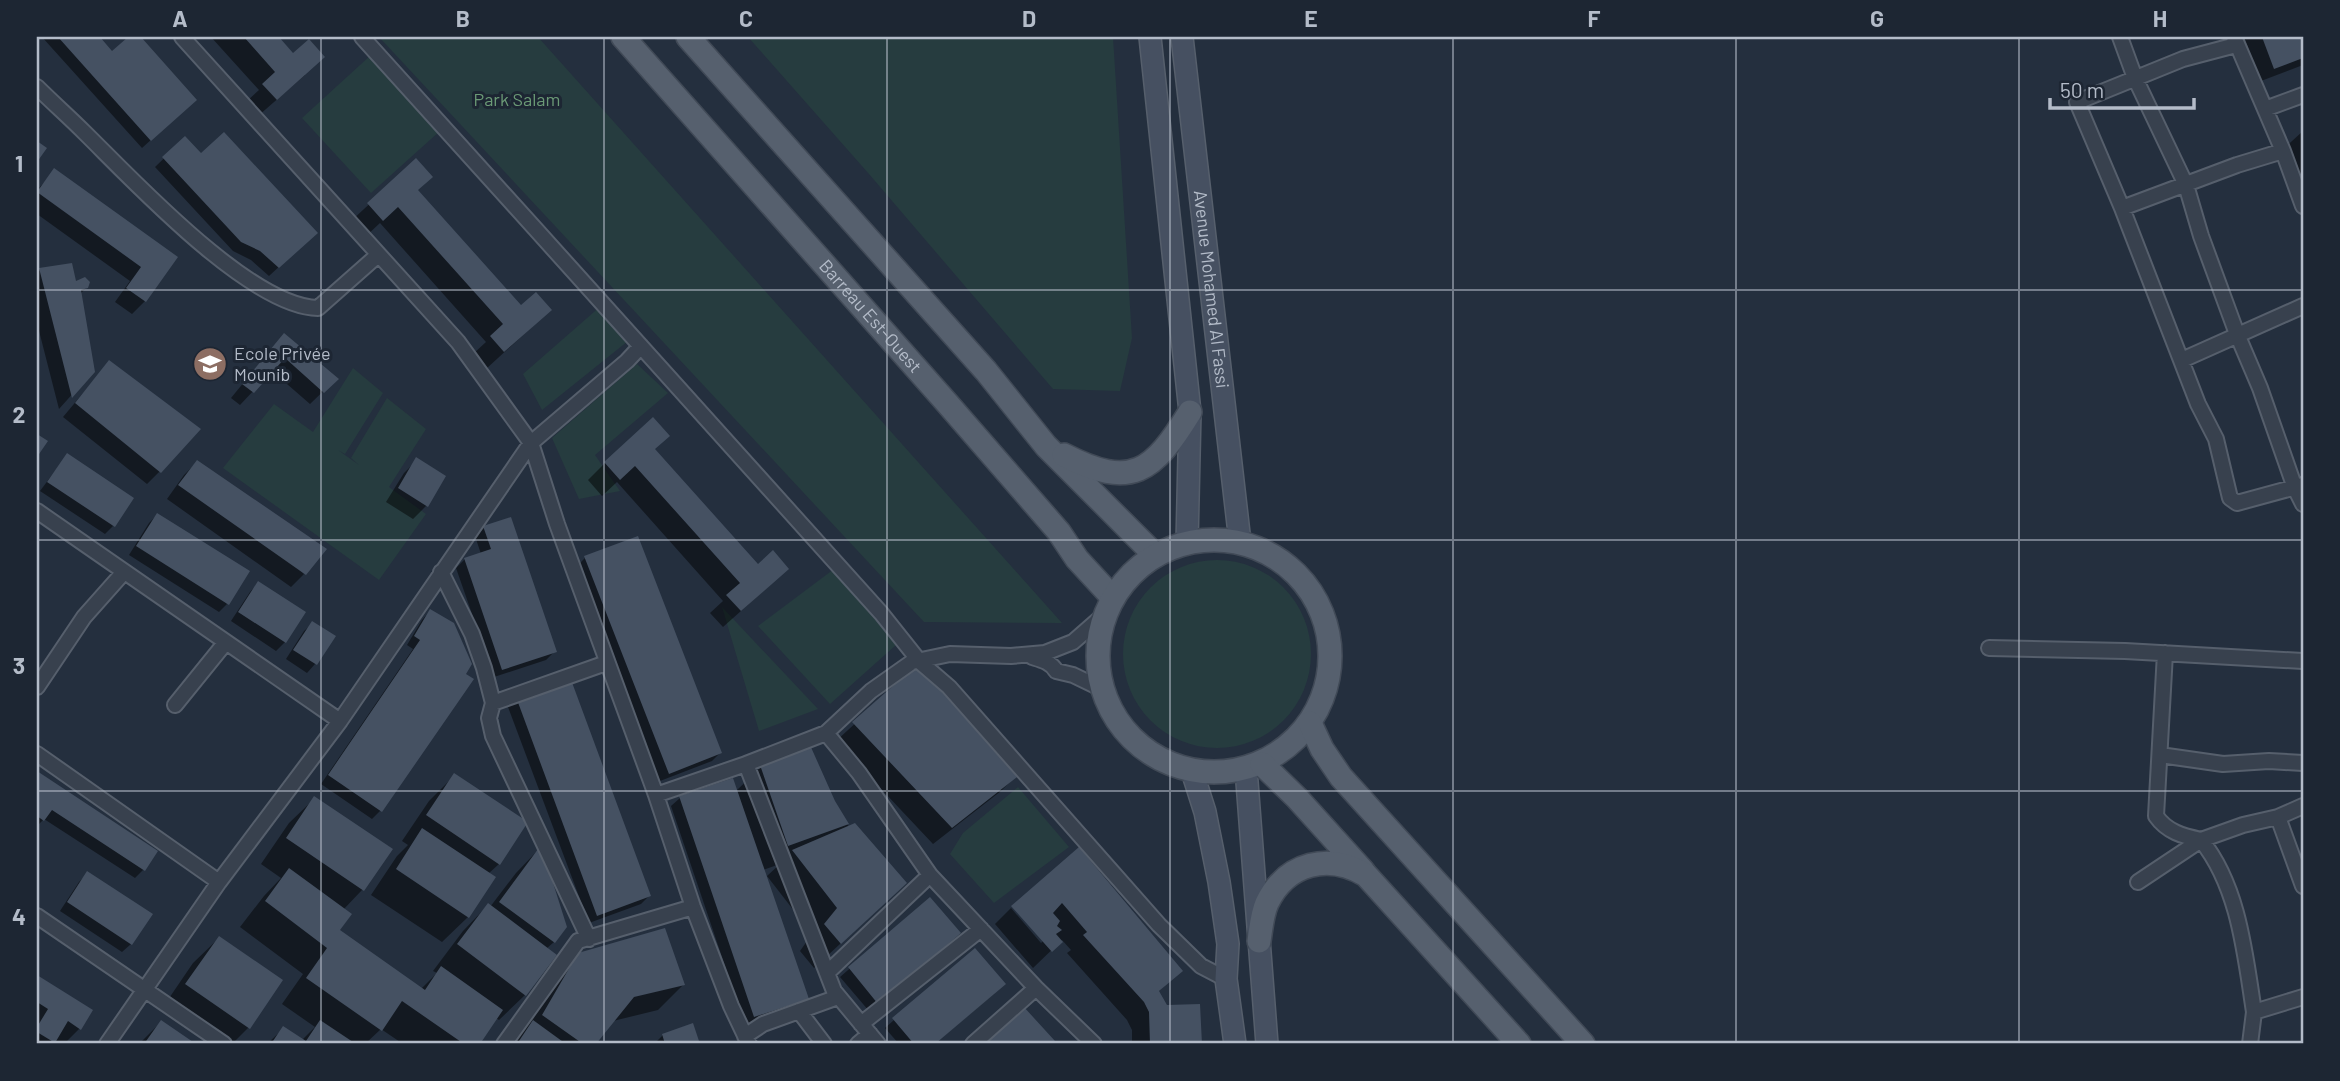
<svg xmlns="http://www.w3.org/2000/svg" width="2340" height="1081" viewBox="0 0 2340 1081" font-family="Barlow,sans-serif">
<rect width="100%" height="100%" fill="#242f3e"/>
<path fill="#263c3f" d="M379,37h159l524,586 -138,-1z
M748,37h365l19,301 -12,53 -67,-2 -184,-215z
M371,55l69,76 -69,62 -69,-75z
M602,305l31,32 -91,73 -19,-36z
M637,364l31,29 -73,62 25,36 -41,8 -27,-61z
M353,368l30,25 -38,61 -7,-4 21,15 -8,-7 36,-60 39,31 -37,58 37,27 -47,66 -156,-112 51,-64 39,28z
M1123 654a94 94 0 1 1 188 0a94 94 0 1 1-188 0Z
M834,569l62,76 -66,59 -72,-78z
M722,607l96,102 -59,22z
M1018,787l51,60 -75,56 -44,-49 13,-21z"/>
<path fill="#0007" d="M42,37h55l15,16 19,-16h7l57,63 -53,48z
M211,37h66l16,18 12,20 -47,41 -12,-14 13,-12z
M2244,37h59v28l-42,16z
M2303,131v76l-21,-57z
M185,138l16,18 106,85 -38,35 -18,-16 -18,-9 -78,-84z
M416,161v30l116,136 -46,42 -13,-15 13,-12 -106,-119 -15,14 -14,-16z
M55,171l121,87 -31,43 -13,13 -17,-12 15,-21 -93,-67v-24z
M40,270l47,17 -7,7 13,77 -34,38 -22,-86v-50z
M271,349l65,30 -26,25 -38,-33 -32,34 -9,-7z
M109,362l51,109 -13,13 -84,-67z
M653,450l116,136 -46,41 -13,-14 13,-12 -106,-119 -15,14 -14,-16 17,-17z
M67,455l46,71 -8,8 -65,-43z
M417,460l9,46 -13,13 -27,-17 18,-29z
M197,462l107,112 -13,13 -124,-88 17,-24z
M157,515l70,89 -8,8 -90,-57 20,-32z
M484,528l71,123 -9,9 -52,17 -38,-109 9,-9 16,-5 -6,-18z
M585,558l135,195 -8,8 -52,20 -83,-215z
M258,583l46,30 -19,29 -9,9 -45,-30 19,-29z
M430,611l-50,200 -8,8 -51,-35 92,-135 -6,-4 15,-25z
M313,623l20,13 -18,28 -8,9 -21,-14 18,-28z
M918,666l100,108 -17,17 -68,53 -97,-103z
M517,698l132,198 -8,8 -52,19 -81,-216z
M761,767l73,35 15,25 30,81 -65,60 -14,-17 12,-17 -45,-58 13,-12 -17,6 44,128 -9,9 -53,18 -74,-219 9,-8 56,-7z
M37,773l118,78 -12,19 -8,8 -91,-59 -7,7z
M455,775l44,89 -11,10 -20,43 -26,25 -71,-47 26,-39 11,-11 -6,-4 27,-40z
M315,798l75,51 -28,41 -19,20 -6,20 84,59 16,-16 -4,-2 30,-40 25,-26 2,2 26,-34 24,-25 14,94 -8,7 -21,46 -26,25 -3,-2 -19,26h-74l-22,-15 -16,15h-98l17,-16 18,12 13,-13 -33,-23 21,-30 -63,-47 24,-31 17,-18 -20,-14 28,-41z
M1079,850l101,121 -22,21 7,15 33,-1 2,38h-68v-14l-5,-10 -60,-67 4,-3 -9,-10 -29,28 -38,-44 16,-16 30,35 3,-3 -30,-34z
M88,873l43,71 -9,8 -62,-41 19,-29z
M930,899l28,34 -89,78 -29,-34z
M219,938l62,43 -33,47 -16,16h-22l-49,-34 32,-47z
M579,955l104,30 -25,25 -45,11 -19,23h-83l11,-11 30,-52z
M37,977l54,34 -12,18 -15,15h-27z
M995,993l-61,51h-35l-14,-16 9,-8z
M161,1022l32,22h-54z
M692,1025l6,19h-44l9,-9z"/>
<path fill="#455162" d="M58,37h42l12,14 16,-14h13l56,63 -46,41z
M244,37h35l14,16 16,-14 16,18 -48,43 -15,-16 13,-12z
M2262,37h41v21l-29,11z
M224,132l94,101 -39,35 -19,-17 -19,-9 -79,-85 23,-21 16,17z
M37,141l10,7 -10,14z
M416,158l17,19 -15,13 103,115 15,-13 16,18 -48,42 -14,-16 13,-12 -105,-117 -15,14 -16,-18z
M54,168l124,89 -32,45 -20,-14 15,-21 -104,-75z
M72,263l4,18 9,-4 5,5 -2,6 -7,2 14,82 -23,26 -33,-130z
M284,333l55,46 -15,14 -39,-35 -31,35 -12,-9z
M109,360l92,69 -40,44 -86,-70z
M653,417l17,19 -15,13 103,115 15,-14 16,19 -48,42 -15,-16 14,-12 -105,-117 -15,14 -16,-18z
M37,434l11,7 -11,16z
M67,453l67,45 -19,29 -68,-45z
M416,457l30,19 -18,31 -30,-19z
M197,460l130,89 -21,26 -128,-90z
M157,513l93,58 -21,34 -93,-59z
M511,517l46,135 -55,18 -38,-112 27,-9 -8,-23z
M638,536l84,217 -53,21 -85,-218z
M258,581l48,31 -20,31 -48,-31z
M430,609l24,14 18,41 -6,10 8,5 -92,133 -54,-37 92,-135 -6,-4z
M312,621l24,15 -19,29 -24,-15z
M918,664l103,110 -69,54 -100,-106z
M570,677l81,219 -54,20 -81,-219z
M810,745l25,56 14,23 -61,22 -28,-81z
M37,771l121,80 -13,20 -93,-61 -8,11 -7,-5z
M454,773l74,49 -28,43 -74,-50z
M733,778l76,221 -55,18 -75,-221z
M314,796l79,53 -29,42 -78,-53z
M855,823l52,60 -66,61 -17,-20 13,-16 -45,-58z
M422,828l74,49 -27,41 -73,-49z
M541,845l26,82 -12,16 -56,-41z
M1079,847l104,124 -24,20 8,14 33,-1 2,40h-52l-1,-32 -5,-10 -61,-67 4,-3 -25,-29 -9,10 7,8 -3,5 5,4 -6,4 7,8 -11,10 -41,-46z
M289,868l63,46 -12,16 85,60 16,-24 62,44 -23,34h-16l-62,-43 -20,30 -76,-53 21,-30 -62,-47z
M87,871l66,43 -21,31 -65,-43z
M930,897l31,36 -83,71 -30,-37z
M488,903l69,52 -31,41 -69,-52z
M665,928l20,57 -51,12 -38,47h-13l-41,-29 36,-62z
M219,936l64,44 -33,49 -65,-45z
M975,948l31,36 -71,60h-21l-22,-26z
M37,975l56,35 -12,20 -13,-9 -13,22 -18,-11v-5l11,-18 -11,-7z
M1023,1006l32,35 -3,3h-70z
M161,1020l35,24h-52z
M320,1020l36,24h-85l12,-18 23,15z
M533,1020l33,24h-49z
M693,1023l7,21h-35l-3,-10z"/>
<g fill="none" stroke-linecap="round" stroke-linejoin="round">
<g stroke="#565f6c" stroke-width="18">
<path id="street" d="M182,37l276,305 73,101 26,81 99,271 37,112 38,99 18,38
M362,37c173,192 347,383 519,576l39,49 29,25 210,238 42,41 25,13
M2120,37l15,41 51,107 15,51 36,98 23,54 35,100 8,16
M2234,37l49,114 20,55
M2236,45l-53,14 -106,43 45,106 76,196 18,35 14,59 7,5 66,-18
M37,87c15,15 32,30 47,45 48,47 166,175 234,176l60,-53
M2265,109l38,-14
M2122,208l115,-43 46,-14
M2182,360l121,-54
M37,511l303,210
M441,572l31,62 12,34 9,35 -4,15 4,18 96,203
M1989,648l136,3 178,10
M2165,653l-9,163c11,16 27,20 45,24 38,47 44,114 53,172
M1032,657c10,3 19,5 24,14l17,4 29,14
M37,687l47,-70 40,-45
M493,703l113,-40
M175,705l51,-63
M826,733l33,40 71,102 106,113 58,56
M37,754l182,128
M2160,755l63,9 46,-3 34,2
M746,764l88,227 44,53
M656,795l90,-31 80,-31 45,-42 41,-29 38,-8 61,2 34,-3 28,-11 32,-28
M2278,817l25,69
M2138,882l63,-42 42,-15 35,-8 25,-11
M37,916l187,128
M827,973l103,-98
M799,1011l25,33
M861,1024l120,-95
M745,1036l18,-12 75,-27
M107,1044l112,-162 121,-161 191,-278 96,-82 14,-15
M504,1044l74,-103 115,-34
M858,1044l12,-10
M973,1044l63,-56
M2250,1044l4,-32 49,-15"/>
</g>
<g stroke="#565f6c" stroke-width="24">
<g id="secondary">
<path d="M1150,37l40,375 -3,131"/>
<path id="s1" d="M1182,37l58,505"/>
<path d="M1246,769l21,275"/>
<path d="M1192,771l13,41 14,70 9,62 -2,35 9,65"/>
</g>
</g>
<g stroke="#414a57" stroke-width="26">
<g id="primary">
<path id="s2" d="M623,37l324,366 112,129 18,27 36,39"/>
<path d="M688,37l298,334 60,75 109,109"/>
<path d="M1064,455c68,35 89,17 126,-43"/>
<circle cx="1214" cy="656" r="116"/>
<path d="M1310,723l12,26 19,28 242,267"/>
<path d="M1262,764l35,34 66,73"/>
<path d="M1259,941c2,-13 3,-27 8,-38 20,-41 62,-50 99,-28l153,169"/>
</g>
</g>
<use href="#street" stroke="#38414e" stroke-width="14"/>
<use href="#secondary" stroke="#465061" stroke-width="21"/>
<use href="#primary" stroke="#56606e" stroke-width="23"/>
</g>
<path fill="none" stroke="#b4bcc9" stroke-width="2" stroke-opacity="0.55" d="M321,37v1007M604,37v1007M887,37v1007M1170,37v1007M1453,37v1007M1736,37v1007M2019,37v1007M37,290h2266M37,540h2266M37,791h2266"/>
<defs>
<g id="school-disc" transform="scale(1.75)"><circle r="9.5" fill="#8d6e63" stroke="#1d2633"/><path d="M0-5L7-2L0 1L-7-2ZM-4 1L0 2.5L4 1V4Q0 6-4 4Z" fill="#fff"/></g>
</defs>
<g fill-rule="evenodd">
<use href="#school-disc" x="210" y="364"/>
</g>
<g text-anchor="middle" stroke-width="6" stroke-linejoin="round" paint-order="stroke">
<g font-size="18" fill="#6b9a76" stroke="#1d2633">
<text x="517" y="106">Park Salam</text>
</g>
<g font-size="18" fill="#b4bcc9" stroke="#1d2633">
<text dy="6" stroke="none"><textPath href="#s1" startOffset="254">Avenue Mohamed Al Fassi</textPath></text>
<text dy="6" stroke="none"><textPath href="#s2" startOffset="373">Barreau Est-Ouest</textPath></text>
</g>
<g font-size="18" fill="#b4bcc9" stroke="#1d2633" text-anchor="start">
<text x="234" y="360">Ecole Privée<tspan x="234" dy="21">Mounib</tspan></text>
</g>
</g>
<rect width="2340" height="1081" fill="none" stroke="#1d2633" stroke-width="77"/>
<path d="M2050 98v10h144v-10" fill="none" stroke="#b4bcc9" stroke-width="3.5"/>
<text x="2060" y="98" font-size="21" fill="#b4bcc9" stroke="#1d2633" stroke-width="5" paint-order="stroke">50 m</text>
<rect x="38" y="38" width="2264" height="1004" fill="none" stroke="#b4bcc9" stroke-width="2.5"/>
<g font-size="23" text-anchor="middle" font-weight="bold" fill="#b4bcc9">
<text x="180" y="27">A</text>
<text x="463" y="27">B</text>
<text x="746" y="27">C</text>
<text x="1029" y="27">D</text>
<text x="1311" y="27">E</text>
<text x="1594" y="27">F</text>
<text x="1877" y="27">G</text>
<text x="2160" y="27">H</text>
<text x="19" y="172">1</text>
<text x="19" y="423">2</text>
<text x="19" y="674">3</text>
<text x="19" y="925">4</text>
</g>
</svg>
